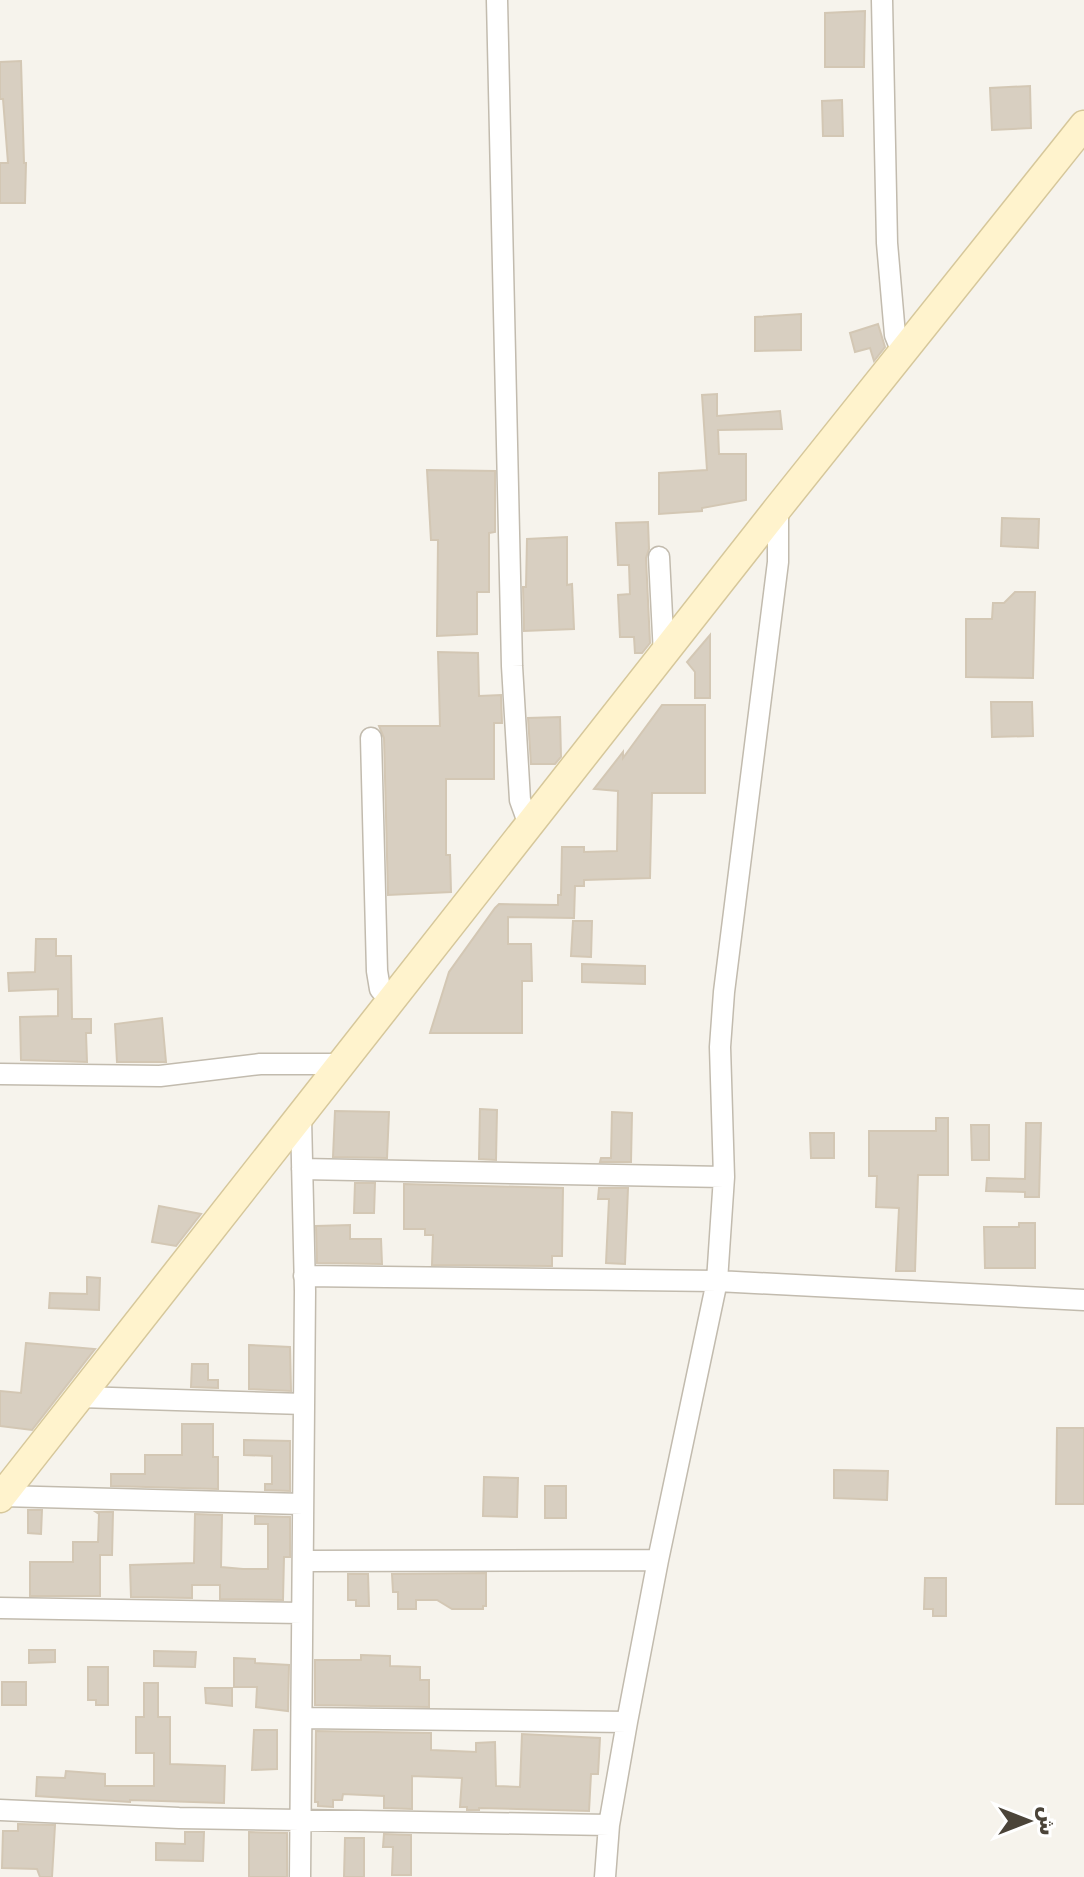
<svg xmlns="http://www.w3.org/2000/svg" width="1084" height="1877" viewBox="0 0 1084 1877" font-family="'DejaVu Sans','Noto Naskh Arabic',sans-serif">
<rect width="100%" height="100%" fill="#f6f3ec"/>
<path fill="#d8cfc1" stroke="#d3c7b4" stroke-width="2" d="M865,11l-1,56h-39v-54z
M21,61l3,102h2l-1,40h-25v-40h8l-5,-64h-3v-37z
M1030,86l1,42 -39,2 -2,-42z
M842,100l1,36h-20l-1,-35z
M801,314v36l-46,1v-34z
M878,324l7,23 -11,14 -4,-13 -15,4 -5,-19z
M717,394v22l63,-5 2,18 -64,1 1,24h27v46l-44,8v3l-43,3v-41l48,-3 -5,-75z
M427,470l68,1v61l-6,1v59h-12v42l-40,2 1,-96h-7z
M1002,518l37,1 -1,29 -37,-2z
M648,522l1,27 -3,9 4,85 -8,10h-7l-1,-16h-14l-2,-42 12,-1 -1,-29h-11l-2,-42z
M567,537v48l5,-1 2,45 -50,2 -1,-44h3l1,-48z
M1015,592h20l-2,86 -67,-1v-58h26l1,-16h11z
M710,635v63h-15v-26l-8,-10z
M438,652l40,1 1,43 22,-1 1,28h-8v56h-48v76h4l1,37 -63,3 -4,-157 -5,-12h61z
M991,702h41l1,34 -41,1z
M662,705h43v88h-53l-2,85 -66,2v6h-9l-1,32 -66,-1v27h23l1,37h-10v52h-92l19,-61 46,-64 4,-4 59,1v-10h3l1,-48h22v5l33,-1 1,-60 -24,-2 29,-37v6z
M560,717l1,40 -6,7h-24l-3,-46z
M573,921h19l-1,36 -20,-1z
M36,939h20v17h15l1,63h19v14h-5l1,29 -66,-2 -1,-43 38,-1v-27l-49,2 -1,-18 27,-1z
M582,964l63,2v18l-63,-2z
M162,1018l4,44h-49l-2,-38z
M480,1109l17,1 -1,50 -17,-1z
M335,1111l54,1 -2,46 -54,-1z
M612,1112l20,1 -1,49h-31l1,-4h10z
M936,1118h12v57h-30l-3,96h-19l3,-63 -23,-1 1,-31h-8v-45h67z
M1026,1123h15l-2,74h-14v-5l-39,-1 1,-13 38,1z
M971,1125h18v35h-17z
M810,1133h24v25h-23z
M355,1183h20l-1,30h-20z
M404,1184l159,4 -1,68h-10v10l-120,-1 1,-30h-8v-6h-21z
M599,1188h29l-3,76 -19,-1 3,-64h-11z
M159,1206l42,8 -25,32 -24,-4z
M1019,1223h16v45h-50l-1,-41h35z
M350,1225v14h31l1,25 -65,-1 -1,-37z
M87,1277l13,1 -1,32 -50,-2 1,-15 37,1z
M26,1343l69,6 -63,81 -32,-4v-35l21,2z
M249,1345l41,2 1,44 -42,-2z
M192,1364h16v16h10v8l-27,-1z
M182,1424h31v33h5v32l-107,-3v-12h34v-19h37z
M1057,1428h27v76h-28z
M244,1440l46,1v50l-25,-1v-6h7v-28l-28,-1z
M834,1470l54,1 -1,29 -53,-2z
M484,1477l34,1 -1,39 -34,-1z
M545,1486h21v32h-21z
M28,1510h14l-1,24 -13,-1z
M96,1512h17l-1,43h-12v41h-70v-34h43v-20h25l1,-28z
M195,1514l27,1 -1,52 22,2h25v-45h-13v-8l35,1v40h-6l-1,43 -63,-1v-14h-28v13l-61,-1 -1,-32 64,-2z
M486,1573v33h-3v3h-31l-15,-9h-21v9h-18v-17h-5l-1,-18z
M348,1574h20l1,32h-13v-6h-8z
M925,1578h21v38h-13v-7h-9z
M29,1650h26v12l-26,1z
M154,1651l42,1 -1,15 -41,-1z
M361,1655l29,1v10l30,1v13h9v27l-114,-2v-45h46z
M234,1658l21,1v4l34,2 -1,46 -32,-4 1,-20h-23z
M88,1667h20v38h-12v-5h-8z
M2,1682h24v23h-24z
M144,1683h14v34h12v47l55,2 -1,37 -94,-3v2l-94,-6 1,-19 28,1 1,-7 39,3v12h49v-33h-18v-36h8z
M205,1688h27v18l-26,-3z
M254,1730h23v39l-25,1z
M316,1731l115,2v17l45,2v-9l19,-1 1,44 24,1 2,-53 78,4 -2,36h-7l-2,37 -110,-3v2h-12v-3h-7l2,-29 -50,-2v33l-28,-1v-12l-41,-2 -1,6h-9v7l-15,-1v-4h-3z
M18,1824l37,1 -3,52h-12l-3,-8 -35,-1 1,-37h15z
M185,1832h19l-1,29 -47,-1v-17l29,1z
M249,1832l38,1v44h-38z
M384,1834l27,1v40h-19l1,-28h-10z
M345,1838h19v39h-20z"/>
<g fill="none" stroke-linecap="round" stroke-linejoin="round">
<g stroke="#c2bbae" stroke-width="23">
<path id="street" d="M497,0l15,666 8,134 9,25
M882,0l5,243 8,92 7,17
M659,557l5,98
M371,738l6,233 3,18 11,13
M0,1074l160,2 100,-12h83
M302,1169l422,8
M304,1276l413,5 367,19
M80,1397l224,7
M2,1496l301,8
M303,1561l355,-1
M0,1608l302,5
M302,1718l325,4
M0,1810l179,8 430,7
M300,1877l5,-586 -4,-173
M605,1877l4,-52 18,-103 31,-162 59,-279 7,-104 -4,-130 4,-55 54,-430v-54"/>
</g>
<g stroke="#d6c79b" stroke-width="31">
<path id="secondary" d="M0,1498l778,-990 306,-383"/>
</g>
<use href="#street" stroke="#fff" stroke-width="20"/>
<use href="#secondary" stroke="#fff3cd" stroke-width="28"/>
</g>
<g transform="translate(1028 1821) rotate(90)" stroke="#ffffff" stroke-width="6" paint-order="stroke">
<path d="M0-6L14 30L0 20L-14 30Z" fill="#4b4439"/>
<text y="-12" font-size="22" font-weight="bold" text-anchor="middle" fill="#4b4439">ش</text>
</g>
</svg>
